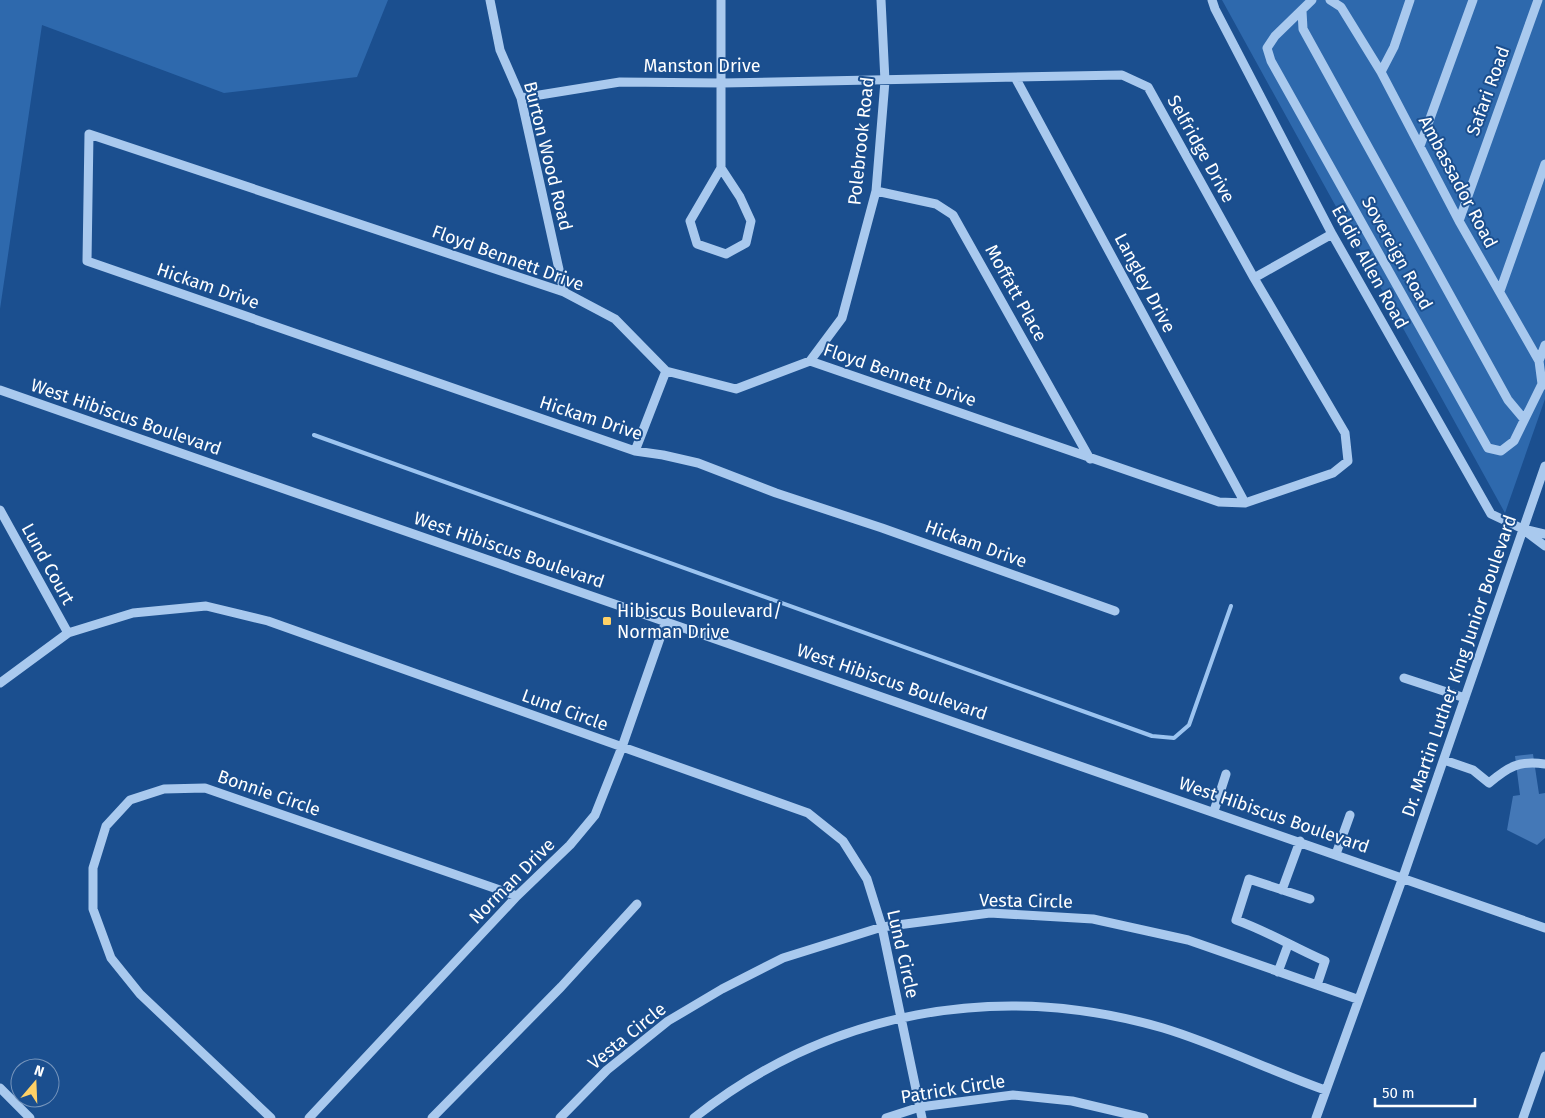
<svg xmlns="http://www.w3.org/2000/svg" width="1545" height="1118" viewBox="0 0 1545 1118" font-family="'Fira Sans',sans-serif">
<rect width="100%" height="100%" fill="#1b4f8f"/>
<path fill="#2e69ad" d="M0,0h388l-31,77 -133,16 -182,-68 -42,284z
M1222,0h323v399l-40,114z"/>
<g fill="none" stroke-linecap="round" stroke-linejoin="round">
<path stroke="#9cc4f0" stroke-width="4" d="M314,435l838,301 22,2 15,-13 42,-119"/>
</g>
<path fill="#4478b7" d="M1533,754l6,40 6,-1v45l-8,7 -30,-15 6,-34 7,-1 -5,-39z"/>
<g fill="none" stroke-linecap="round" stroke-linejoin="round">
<path stroke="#a9c9ee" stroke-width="9" d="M490,0l10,50 21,48 43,194
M721,0v168l-31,53 7,23 29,10 20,-11 5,-22 -11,-24 -19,-29
M1212,0l3,9 117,225 159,280 32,15 22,5
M1312,0l-37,36 -8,12 4,13 217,387 13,3 13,-10 28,-57
M1330,0l11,7 40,65 78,149 80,140 3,23 3,1
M1302,11l1,18 205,371 16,19
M1381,72l13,-25 16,-47
M1016,79l229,424
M521,98l99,-16 102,1 400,-8 26,12 106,191 91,155 3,28 -15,12 -88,30 -26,-1 -409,-141 -74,28 -70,-18 -51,-52 -51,-27 -475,-158 -2,127 548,190 28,4 35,8 78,30 106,35 233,83
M1420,146l53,-146
M876,191l60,13 17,11 137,244
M1459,221l79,-221
M1254,278l78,-44
M1500,291l45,-127
M810,361l32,-43 34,-127 9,-110 -4,-81
M1539,361l6,-16
M0,390l1545,538
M635,451l31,-80
M0,510l68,123
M1525,531l20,15
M1404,678l61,20
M0,683l68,-50 65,-20 73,-7 62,15 540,192 35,28 24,38 15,48 40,191
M1444,760l29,10 16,13c19,-16 30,-23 56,-19
M1214,811l12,-37
M1336,854l14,-39
M1282,890l18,-49
M1310,899l-61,-20 -13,41c31,11 59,28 89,41l-8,24
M1278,972l10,-27
M0,1088l30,30
M271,1118l-131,-124 -29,-36 -18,-49v-41l13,-42 24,-26 34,-11 41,-1 312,108
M309,1118l208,-222 53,-51 25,-30 27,-68 44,-126
M432,1118l129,-131 76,-83
M560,1118l47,-48 61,-49 54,-32 61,-31 99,-31 108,-14 103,6 95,21 169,59
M694,1118c135,-107 303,-138 469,-90 56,17 108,43 162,62
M886,1118l34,-11 93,-12 59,6 72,17
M1316,1118l87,-241 142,-411
M1523,1118l22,-62"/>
</g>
<rect fill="#ffd166" stroke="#1b4f8f" stroke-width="2" x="602" y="616" width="10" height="10" rx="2.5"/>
<g text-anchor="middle" stroke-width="4" stroke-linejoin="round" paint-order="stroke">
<g font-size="18" fill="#fff" stroke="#1b4f8f">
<text x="702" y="72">Manston Drive</text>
<text transform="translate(1488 91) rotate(-70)" y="6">Safari Road</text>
<text transform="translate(861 141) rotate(-84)" y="6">Polebrook Road</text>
<text transform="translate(1201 149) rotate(61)" y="6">Selfridge Drive</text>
<text transform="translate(548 156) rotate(76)" y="6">Burton Wood Road</text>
<text transform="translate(1458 182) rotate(62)" y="6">Ambassador Road</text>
<text transform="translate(1397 253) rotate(61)" y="6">Sovereign Road</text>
<text transform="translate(508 258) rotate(20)" y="6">Floyd Bennett Drive</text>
<text transform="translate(1370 267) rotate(61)" y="6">Eddie Allen Road</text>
<text transform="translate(1145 283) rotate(62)" y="6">Langley Drive</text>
<text transform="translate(208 286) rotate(19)" y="6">Hickam Drive</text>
<text transform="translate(1016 293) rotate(61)" y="6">Moffatt Place</text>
<text transform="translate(900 375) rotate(19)" y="6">Floyd Bennett Drive</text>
<text transform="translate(126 417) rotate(19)" y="6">West Hibiscus Boulevard</text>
<text transform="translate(591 418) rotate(18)" y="6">Hickam Drive</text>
<text transform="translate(976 544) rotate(20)" y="6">Hickam Drive</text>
<text transform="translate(509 550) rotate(19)" y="6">West Hibiscus Boulevard</text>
<text transform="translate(48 564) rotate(61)" y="6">Lund Court</text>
<text transform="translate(1459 666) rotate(-71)" y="6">Dr. Martin Luther King Junior Boulevard</text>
<text transform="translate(892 682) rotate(19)" y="6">West Hibiscus Boulevard</text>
<text transform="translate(565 710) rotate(20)" y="6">Lund Circle</text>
<text transform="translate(269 793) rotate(19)" y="6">Bonnie Circle</text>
<text transform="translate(1274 815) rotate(19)" y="6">West Hibiscus Boulevard</text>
<text transform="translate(512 881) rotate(-45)" y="6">Norman Drive</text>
<text transform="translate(1026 901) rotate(1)" y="6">Vesta Circle</text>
<text transform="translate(903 954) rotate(77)" y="6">Lund Circle</text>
<text transform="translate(627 1036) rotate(-39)" y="6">Vesta Circle</text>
<text transform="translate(953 1089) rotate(-9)" y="6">Patrick Circle</text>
</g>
<g font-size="18" fill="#fff" stroke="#1b4f8f" text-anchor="start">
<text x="617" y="617">Hibiscus Boulevard/<tspan x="617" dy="21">Norman Drive</tspan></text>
</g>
</g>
<g transform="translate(35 1083) rotate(19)"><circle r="24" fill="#1b4f8f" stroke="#7695bc"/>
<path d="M0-4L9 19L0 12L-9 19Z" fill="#ffd166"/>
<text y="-8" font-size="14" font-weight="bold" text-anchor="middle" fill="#ffffff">N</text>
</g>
<path d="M1375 1098v8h100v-8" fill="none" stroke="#ffffff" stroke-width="2.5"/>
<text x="1382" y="1098" font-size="15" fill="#ffffff" stroke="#1b4f8f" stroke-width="4" paint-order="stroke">50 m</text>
</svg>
